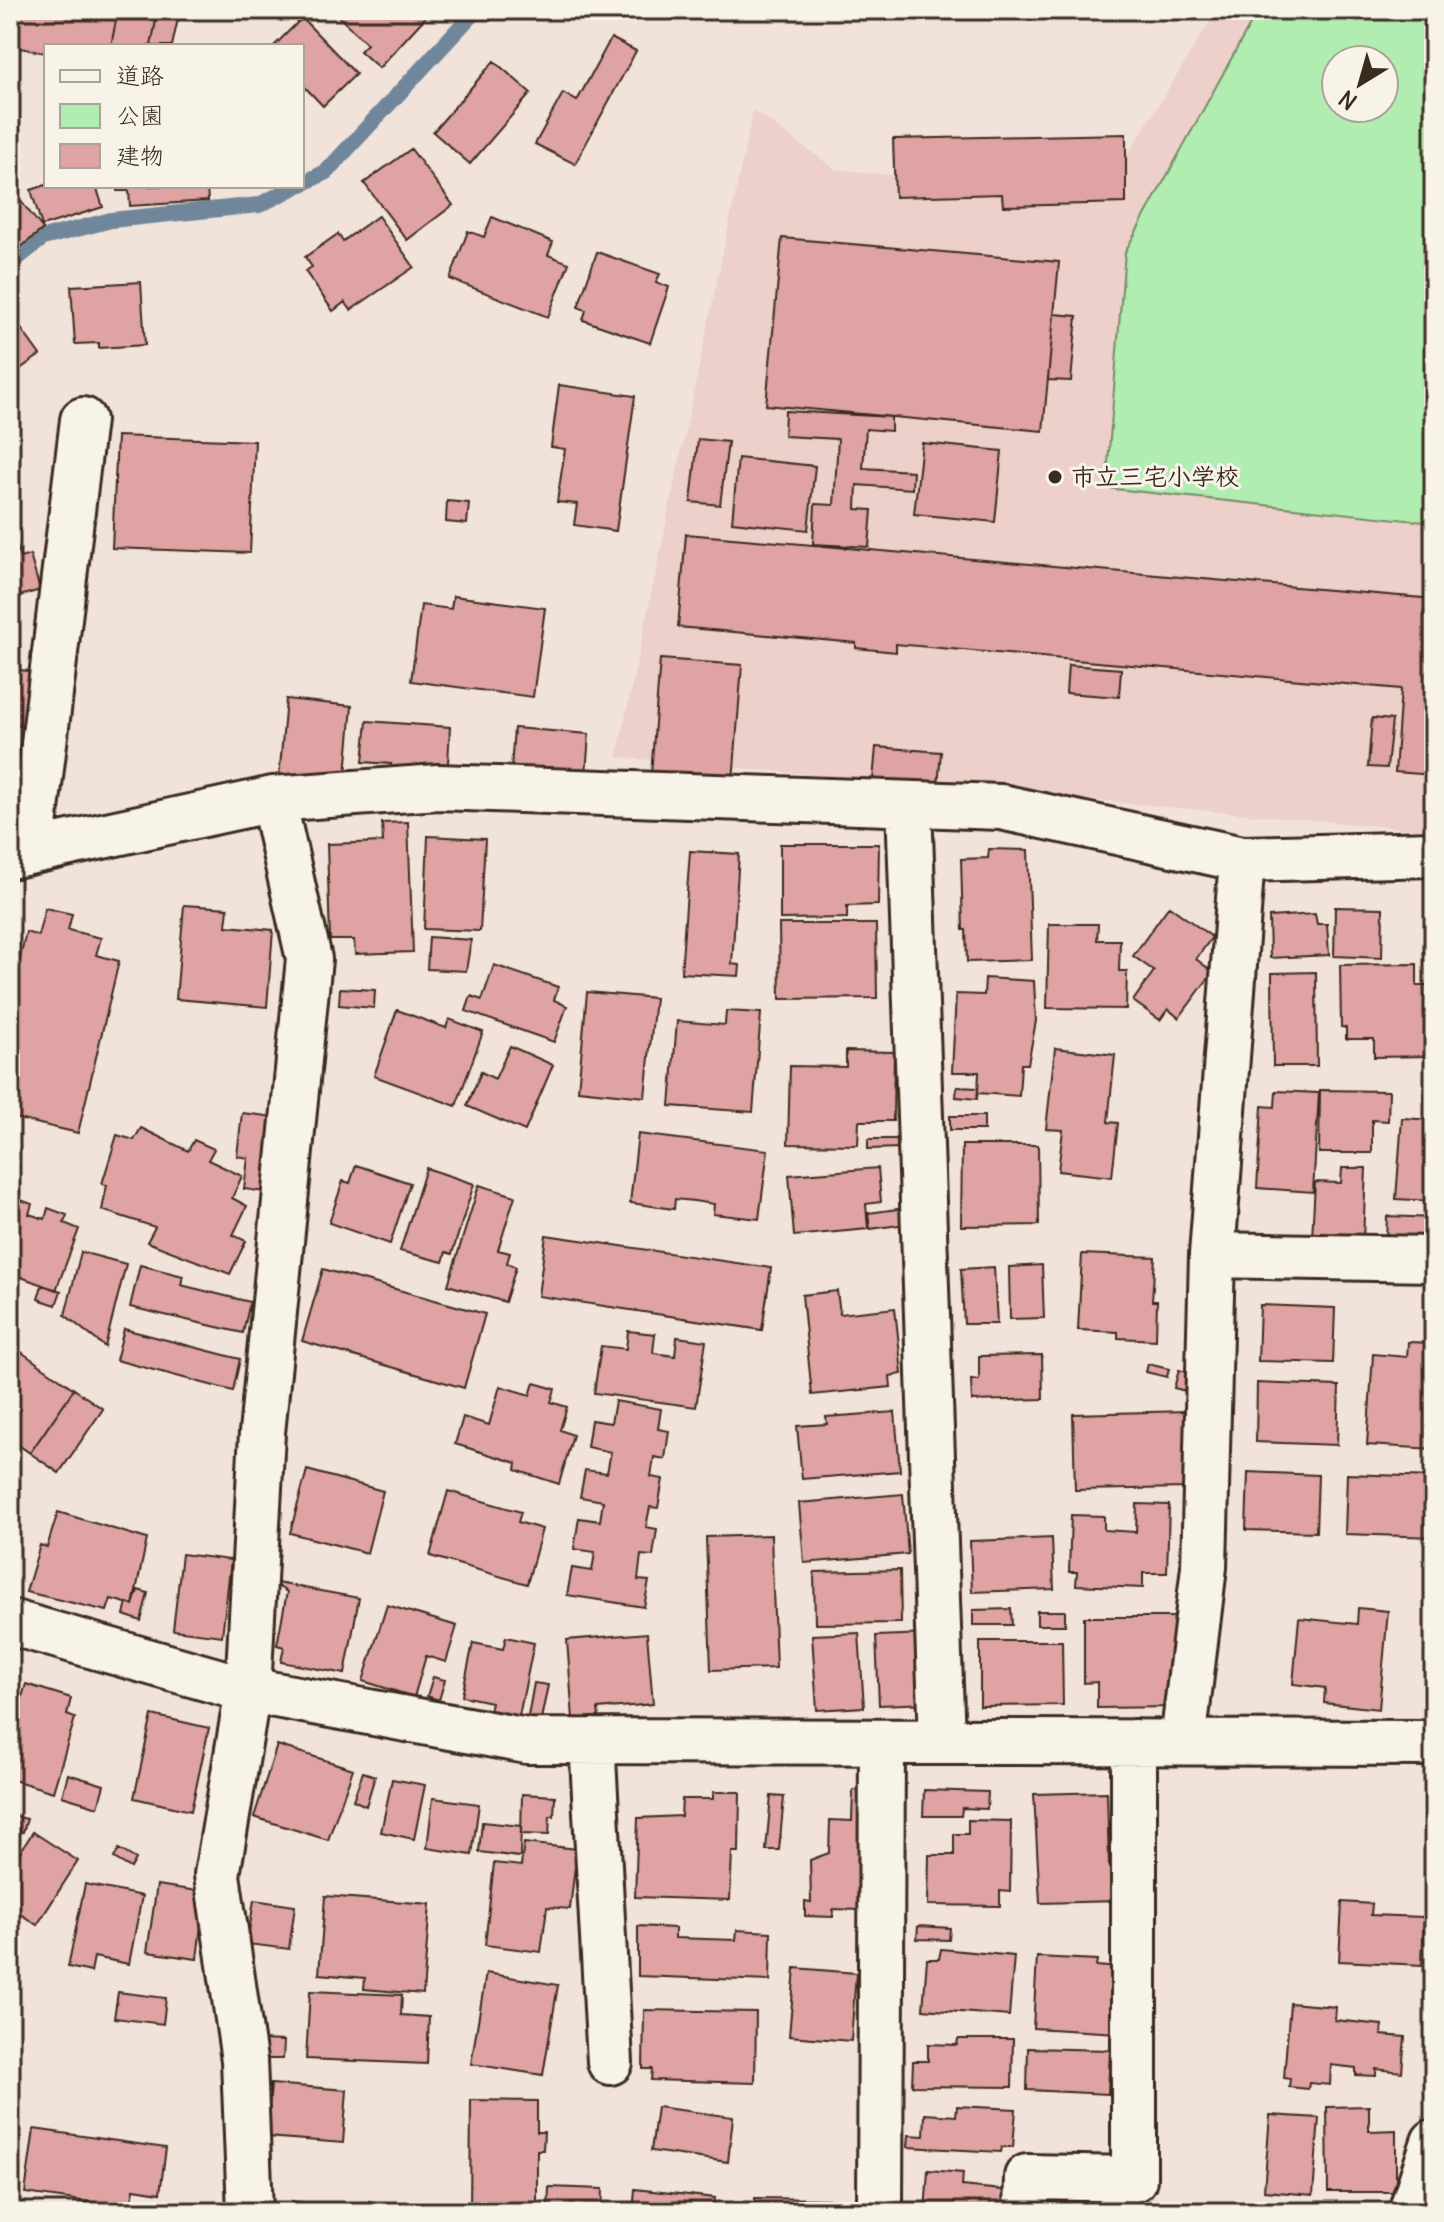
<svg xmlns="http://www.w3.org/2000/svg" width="1444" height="2222" viewBox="0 0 1444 2222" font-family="Delius,'Klee One',sans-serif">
<rect width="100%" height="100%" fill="#f2e3da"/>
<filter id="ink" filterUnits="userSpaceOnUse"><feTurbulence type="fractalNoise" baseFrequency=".0125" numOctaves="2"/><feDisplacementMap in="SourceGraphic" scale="16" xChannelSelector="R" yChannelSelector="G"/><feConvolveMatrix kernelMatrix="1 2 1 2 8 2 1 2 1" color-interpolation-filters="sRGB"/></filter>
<g filter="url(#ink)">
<path fill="#ecd0c9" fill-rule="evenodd" d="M1217,10h217v821l-817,-74 136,-647 82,59 266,29zM1336,60h48v48h-48z"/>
<path fill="#b1ecb1" stroke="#768b68" stroke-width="2" fill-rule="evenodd" d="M1258,10h176v513l-328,-35 19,-236zM1336,60h48v48h-48z"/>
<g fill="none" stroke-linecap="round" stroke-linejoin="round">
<path stroke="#6f879b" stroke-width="16" d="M302,184l24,-12 150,-162
M10,264l33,-26 68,-18 148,-15 38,-19"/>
</g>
<path fill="#dea3a2" stroke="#3b2a1e" stroke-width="2" d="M10,10h108l-7,36h-65v7l-36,-7z
M118,10h40l-7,36h-40z
M158,10h22l-8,36h-21z
M332,10h100l-53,58 -19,-17 7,-7z
M302,18l54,56 -33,32 -21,-22v-38h-28z
M611,38l25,13 -61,113 -40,-20 28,-51 14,8z
M494,61l37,32 -61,71 -37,-32z
M1126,134v69l-123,3 -1,-12 -107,3 -2,-58z
M411,149l42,56 -46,35 -43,-57z
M46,185l50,1 7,21 -61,19 -11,-36z
M117,186h90l1,15 -78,5 -1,-15h-12z
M20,200l23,29 -33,27v-47z
M378,216l36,51 -63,43 -6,-8 -12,9 -28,-40 7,-4 -7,-10 33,-23 5,7z
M492,217l61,25 -5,13 21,8 -21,54 -98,-38 18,-48 16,6z
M782,238l277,24 -16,169 -277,-26z
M597,252l63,22 -4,8 13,5 -19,56 -67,-23 3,-10 -8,-3z
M141,282l4,63 -46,3v-5l-24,1 -4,-58z
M1054,314l23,2 -6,65 -23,-1z
M12,316l28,39 -30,21v-59z
M559,385l76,11 -19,135 -42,-6 3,-21 -20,-2 8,-53 -14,-2z
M785,411l106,6v14l-25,-2 -3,39 50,3 -1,18 -55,-4 -1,24 16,1 -3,37 -56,-3 2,-40 19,1 4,-66 -54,-3z
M117,436l138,5 -5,112 -138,-5z
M698,439l30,3 -8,63 -29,-3z
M922,443l80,8 -7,71 -81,-8z
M738,458l77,8 -7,64 -76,-8z
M447,501l22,2 -2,21 -21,-2z
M14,534l6,24 10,-3 10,35 -30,9v-64z
M686,534l748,65v176l-39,-3 6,-83 -505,-45v8l-40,-4v-5l-178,-16z
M453,596l92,12 -12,89 -122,-16 10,-76 30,4z
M660,659l82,6 -9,117 -82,-7z
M10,660l10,1 -1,9 10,1 -6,55 -13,-1z
M1068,665l53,4 -2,28 -53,-4z
M286,699l66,7 -7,80 -66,-7z
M1372,718l20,2 -5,48 -19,-1z
M367,721l83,6 -3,54 -58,-4 2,-13 -28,-2z
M514,728l75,6 -4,54 -75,-6z
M876,747l65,5 -3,34 -65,-6z
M408,822l5,130 -58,2 -1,-14h-24l-3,-96 56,-2 -1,-19z
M428,836l57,3 -5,92 -56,-2z
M780,844h99l-1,61 -31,1v12l-67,1z
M989,849l39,1 4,110 -65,2 -1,-32h-3l-2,-71 27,-1z
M690,851l49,3 -7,110 8,1 -1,11 -58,-3z
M184,905l44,3 -2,18 47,4 -6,77 -91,-8z
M1169,906l43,31 -16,22 17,13 -34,46 -11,-9 -8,11 -27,-19 21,-30 -21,-15z
M1335,907l48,1 -1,50 -48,-2z
M45,908l27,6 -4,16 33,8 -5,17 23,6 -41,172 -68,-16v-116l16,-69 12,4z
M1315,914l2,10h10l2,31 -59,3 -1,-41z
M779,924h97l1,74 -97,1z
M1049,924h49l-1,16h23l-1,31h8l-1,38 -79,-1z
M429,937l42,3 -5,31 -39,-2z
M1417,964v22h13l1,70 -57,1v-18h-28v-11l-5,-1 -1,-62z
M494,965l64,22 -4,13 13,6 -13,36 -88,-31 5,-15 11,4z
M1316,972l1,94h-44l-1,-93z
M985,978l49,3 2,40 -8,43h-7l-2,32 -41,-3 1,-21h-27l4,-78 28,1z
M340,988l35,2 -1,18 -35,-3z
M587,992l68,6 -10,99 -67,-7z
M397,1010l49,18 3,-9 34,13 -27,74 -82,-30z
M726,1011l35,2 -8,99 -83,-6 7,-85 48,4z
M510,1046l43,19 -28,66 -58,-25 14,-34 14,7z
M1055,1048l60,7 -7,67 10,1 -6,54 -54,-6 5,-41 -17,-1z
M846,1051l48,1 -1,69h-34l-1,24 -70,-1 2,-78 56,1z
M957,1087l21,1 -1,11 -21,-2z
M1320,1090l69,1 -1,30 -16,-1v33h-53z
M1276,1091l43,2 -6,99 -56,-4 5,-82 13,1z
M242,1113l41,5 -10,75 -29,-4 4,-31 -11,-2z
M950,1116h34v14h-34z
M1402,1118l32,2v81l-38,-2z
M141,1128l47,23 6,-11 20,9 -6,11 34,16 -10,22 15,8 -14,29 13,6 -16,33 -83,-32 8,-15 -53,-17 5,-25 -5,-1 15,-49 17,5z
M638,1134l130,16 -9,69 -46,-5 1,-10 -20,-3 -19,-2 -1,10 -44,-6z
M868,1139h33l1,9 -34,1z
M962,1145h76l1,80 -78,1z
M356,1165l54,18 -20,61 -61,-21 14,-42 7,2z
M426,1168l48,16 -22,70 -6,-2 -3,10 -43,-11z
M878,1168l3,34 -15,2 2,25 -74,7 -5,-61z
M1342,1168h24l-3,73 -51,-2 3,-57 26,1z
M479,1185l36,11 -17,54 12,3 -3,10 9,4 -11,35 -57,-17z
M10,1196l22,8 -3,10 16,5 3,-11 19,7 -3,8 15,6 -23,61 -43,-16 -3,3z
M905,1208l2,16 -37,5 -2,-16z
M1387,1216l47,2v25l-48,-3z
M546,1235l225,33 -9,62 -224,-34z
M81,1252l45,12 -21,83 -40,-32z
M1082,1254l73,3 -3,44h5l-1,39 -38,-2v-6l-40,-2z
M140,1265l43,11 -2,9 69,17 -7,31 -113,-26z
M1042,1265l2,53 -34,1 -1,-52z
M994,1267l3,57h-33l-3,-55z
M323,1269l162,45 -21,74 -162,-47z
M42,1285l19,6 -5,14 -18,-6z
M837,1291l3,23 55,-6 7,66 -12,2 1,11 -79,8 -10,-100z
M1260,1305l75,3 -2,55 -75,-2z
M124,1329l116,30 -7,32 -117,-31z
M628,1331l27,3 -2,19 22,3 2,-19 29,4 -10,66 -102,-14 7,-47 25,3z
M1408,1342l26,1v106l-67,-4 6,-91 34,3z
M10,1344l64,45 -44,64 -20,-14z
M1042,1355l1,44 -71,2 -1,-21h8v-24z
M1148,1364l21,5 -2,8 -21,-5z
M1179,1370l26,8 -4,17 -27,-7z
M534,1383l21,6 -4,13 16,5 -7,23 13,5 -14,49 -43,-14 1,-7 -62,-19 8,-27 26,8 11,-39 30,9z
M1257,1383l82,3 -2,59 -81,-3z
M74,1389l29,20 -44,64 -29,-20z
M615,1401l46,8 -3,20 11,2 -4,28 -11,-2 -3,20 12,2 -5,29 -8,-1 -4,20 11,2 -4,27 -12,-1 -3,25 11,1 -5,26 -77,-12 5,-27 20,3 3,-19 -21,-3 5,-31 21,3 3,-20 -23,-4 5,-27 22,3 4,-21 -24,-5 4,-27 20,3z
M1187,1411l2,77 -114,2 -2,-76z
M895,1412l5,59 -98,8 -5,-53 30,-2 -1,-7z
M307,1470l76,21 -16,62 -77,-20z
M1248,1472l70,3 -2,57 -70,-2z
M1347,1474l87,3v60l-89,-3z
M448,1491l73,21 -3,10 24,7 -15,55 -97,-28z
M903,1494l5,60 -104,9 -5,-60z
M1137,1504l32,1 -2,68h-24v15l-67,-3 1,-13h-8l2,-57 33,1v14l32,2z
M58,1512l89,27 -14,66 -22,-6 -4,12 -81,-19 14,-47 7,2z
M771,1535l5,133 -65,2 -5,-133z
M1052,1538l2,51 -82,3 -2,-51z
M182,1554l49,6 -9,76 -49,-6z
M900,1570l1,53 -86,1 -1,-52z
M277,1583l82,15 -14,76 -64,-12 3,-15 -7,-2 10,-53 -10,-6z
M138,1590l10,3 -7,28 -17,-6 3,-12 6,2z
M387,1605l70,21 -11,36 -20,-6 -12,41 -51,-16z
M1358,1608l30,3 -9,98 -55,-6 1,-15 -32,-4 6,-66 58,6z
M1011,1609l1,16h-39v-15z
M1037,1611h28v14h-28z
M1084,1617h90l1,90 -78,1v-26l-13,1z
M647,1633l6,71 -55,5 1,8 -26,2 -6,-79z
M859,1633l5,74 -47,3 -5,-75z
M927,1634l3,69 -51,2 -3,-69z
M506,1637l28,6 -16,78 -30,-6 3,-13 -29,-6 11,-53 30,6z
M980,1641h82l1,64 -83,1z
M433,1677l12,3 -6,20 -12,-4z
M534,1683l14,2 -8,39 -13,-2z
M26,1684l45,14 -4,17 8,3 -22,74 -43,-13v-75l9,3z
M152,1715l57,13 -18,83 -57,-13z
M277,1745l76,24 -25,71 -74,-23z
M363,1772l12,4 -9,30 -13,-6z
M68,1774l36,11 -6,22 -36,-11z
M392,1779l33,6 -11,54 -33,-7z
M853,1790l11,1 -4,119 -27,-1v8l-28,-1v-15l6,1 -1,-42 19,-7 1,-33 22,1z
M924,1790l64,2 -1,17 -25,-1 -1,8h-38z
M713,1792h27l-1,60h-7l-2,48 -95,-3 3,-79 43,-2 1,-17h31z
M1107,1792l2,73h8l1,36 -78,2 -6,-109z
M522,1794l33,2 -1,20h-4l-1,19 -28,-1z
M771,1796l13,1 -5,53h-13z
M433,1798l46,6 -7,51 -45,-7z
M10,1815l17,4 -4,13 -13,-3z
M968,1820l43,1 -1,71 -10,-1v15l-72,-1 1,-50h25v-21h14z
M482,1822l39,4 -1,31 -41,-5z
M33,1832l45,29 -41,64 -27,-18v-39z
M524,1843l53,6 -7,60 -23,-2 -6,45 -56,-7 9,-82 27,3z
M119,1849l17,10 -5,9 -17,-10z
M85,1884l57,12 -13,68 -35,-7 -3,15 -23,-5z
M157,1885l48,7 -8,67 -50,-7z
M325,1896l105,8 -7,90 -59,-5 1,-11 -46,-4z
M254,1900l41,6 -6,43 -42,-5z
M1342,1902l30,2 -1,11 53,2 -2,48 -83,-4z
M638,1926l37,2v10l61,2 1,-10 34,2 -1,49 -132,-5z
M918,1926l32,2 -1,12 -32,-1z
M941,1949l73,7 -5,60 -86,-7 4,-50h12z
M1037,1957l60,3 -1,6 25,2 -3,65 -85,-5z
M795,1968l61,5 -5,68 -62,-5z
M486,1973l72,12 -15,90 -72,-11z
M310,1991l92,4 -1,20 28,2 -2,47 -121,-5z
M118,1992l48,6 -3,26 -49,-6z
M1290,2003l46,4 -1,13 47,5 -1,10 24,2 -3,35 -26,-3v7l-20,-1v-7l-25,-3 -1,20 -21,-2 -1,6 -19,-2 1,-8 -6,-1z
M644,2010l112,2 -1,71 -104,-3 1,-11h-9z
M958,2039h55l-1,48 -100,-1 1,-25h15v-17l29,1z
M260,2040l24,1 -1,18h-23z
M1028,2048l82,2 -2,44 -81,-4z
M271,2084l76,6 -4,53 -76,-6z
M471,2100l66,1v31h7l-1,18h-6v62h-67z
M957,2106l59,3 -3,38h-11l-1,5 -93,-5 1,-12 15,1 1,-22 31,2z
M1369,2106v25l27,-1v62h-68l-1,-85z
M657,2107l76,10 -5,45 -77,-11z
M1270,2115l49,3 -6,77 -49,-4z
M34,2129l132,19 -6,45 -26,-4 -3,19 -106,-15z
M928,2170l35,3 -1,13 50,5 -1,21h-86z
M549,2187l54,2 -1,23h-54z
M635,2189l80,9 -2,14h-80z
M755,2198l74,1v13h-74z
M292,2201l51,9v2h-62l1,-5 10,1z
M369,2201l55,11h-57z"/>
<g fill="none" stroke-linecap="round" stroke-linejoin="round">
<g stroke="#3b2a1e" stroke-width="50">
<path id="minor" d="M909,805l33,936
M31,851l52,-431
M10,856l263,-57 165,-12 563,20 241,52
M1212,1255l222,4
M10,1622l238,68 279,51 907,2
M592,1741l18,321
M1183,1742l21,-175 8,-312 30,-396 192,-5
M250,2212l-6,-152 -27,-185 31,-185 14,-257 47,-474 -36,-160
M880,2212l2,-470
M1026,2212l1,-35 107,2v-437
M1411,2212l23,-70"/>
</g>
<use href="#minor" stroke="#f7f3e8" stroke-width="44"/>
</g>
</g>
<circle fill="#3b2a1e" stroke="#f7f3e8" stroke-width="3" cx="1055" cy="477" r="8"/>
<g text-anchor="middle" stroke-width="6" stroke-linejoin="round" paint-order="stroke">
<g font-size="24" font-weight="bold" fill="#3b2a1e" stroke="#f7f3e8" text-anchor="start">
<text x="1071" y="485">市立三宅小学校</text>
</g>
</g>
<rect width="1444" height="2222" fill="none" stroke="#f7f3e8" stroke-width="40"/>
<rect x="20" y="20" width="1404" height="2182" fill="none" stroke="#3b2a1e" stroke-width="3" filter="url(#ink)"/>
<rect x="44" y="44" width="260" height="144" fill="#f7f3e8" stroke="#aca397" stroke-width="2"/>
<rect x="60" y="70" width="40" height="12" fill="#f7f3e8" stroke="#aca397" stroke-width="2"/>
<text x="116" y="84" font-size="24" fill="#3b2a1e">道路</text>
<rect x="60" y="104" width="40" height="24" fill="#b1ecb1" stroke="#aca397" stroke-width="2"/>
<text x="116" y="124" font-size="24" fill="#3b2a1e">公園</text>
<rect x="60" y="144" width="40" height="24" fill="#dea3a2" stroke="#aca397" stroke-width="2"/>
<text x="116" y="164" font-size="24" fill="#3b2a1e">建物</text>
<g transform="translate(1360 84) rotate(217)"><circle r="38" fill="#f7f3e8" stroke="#aca397" stroke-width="2"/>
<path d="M0-6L14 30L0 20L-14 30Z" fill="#3b2a1e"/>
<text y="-12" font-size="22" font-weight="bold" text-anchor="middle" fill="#3b2a1e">N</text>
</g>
</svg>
